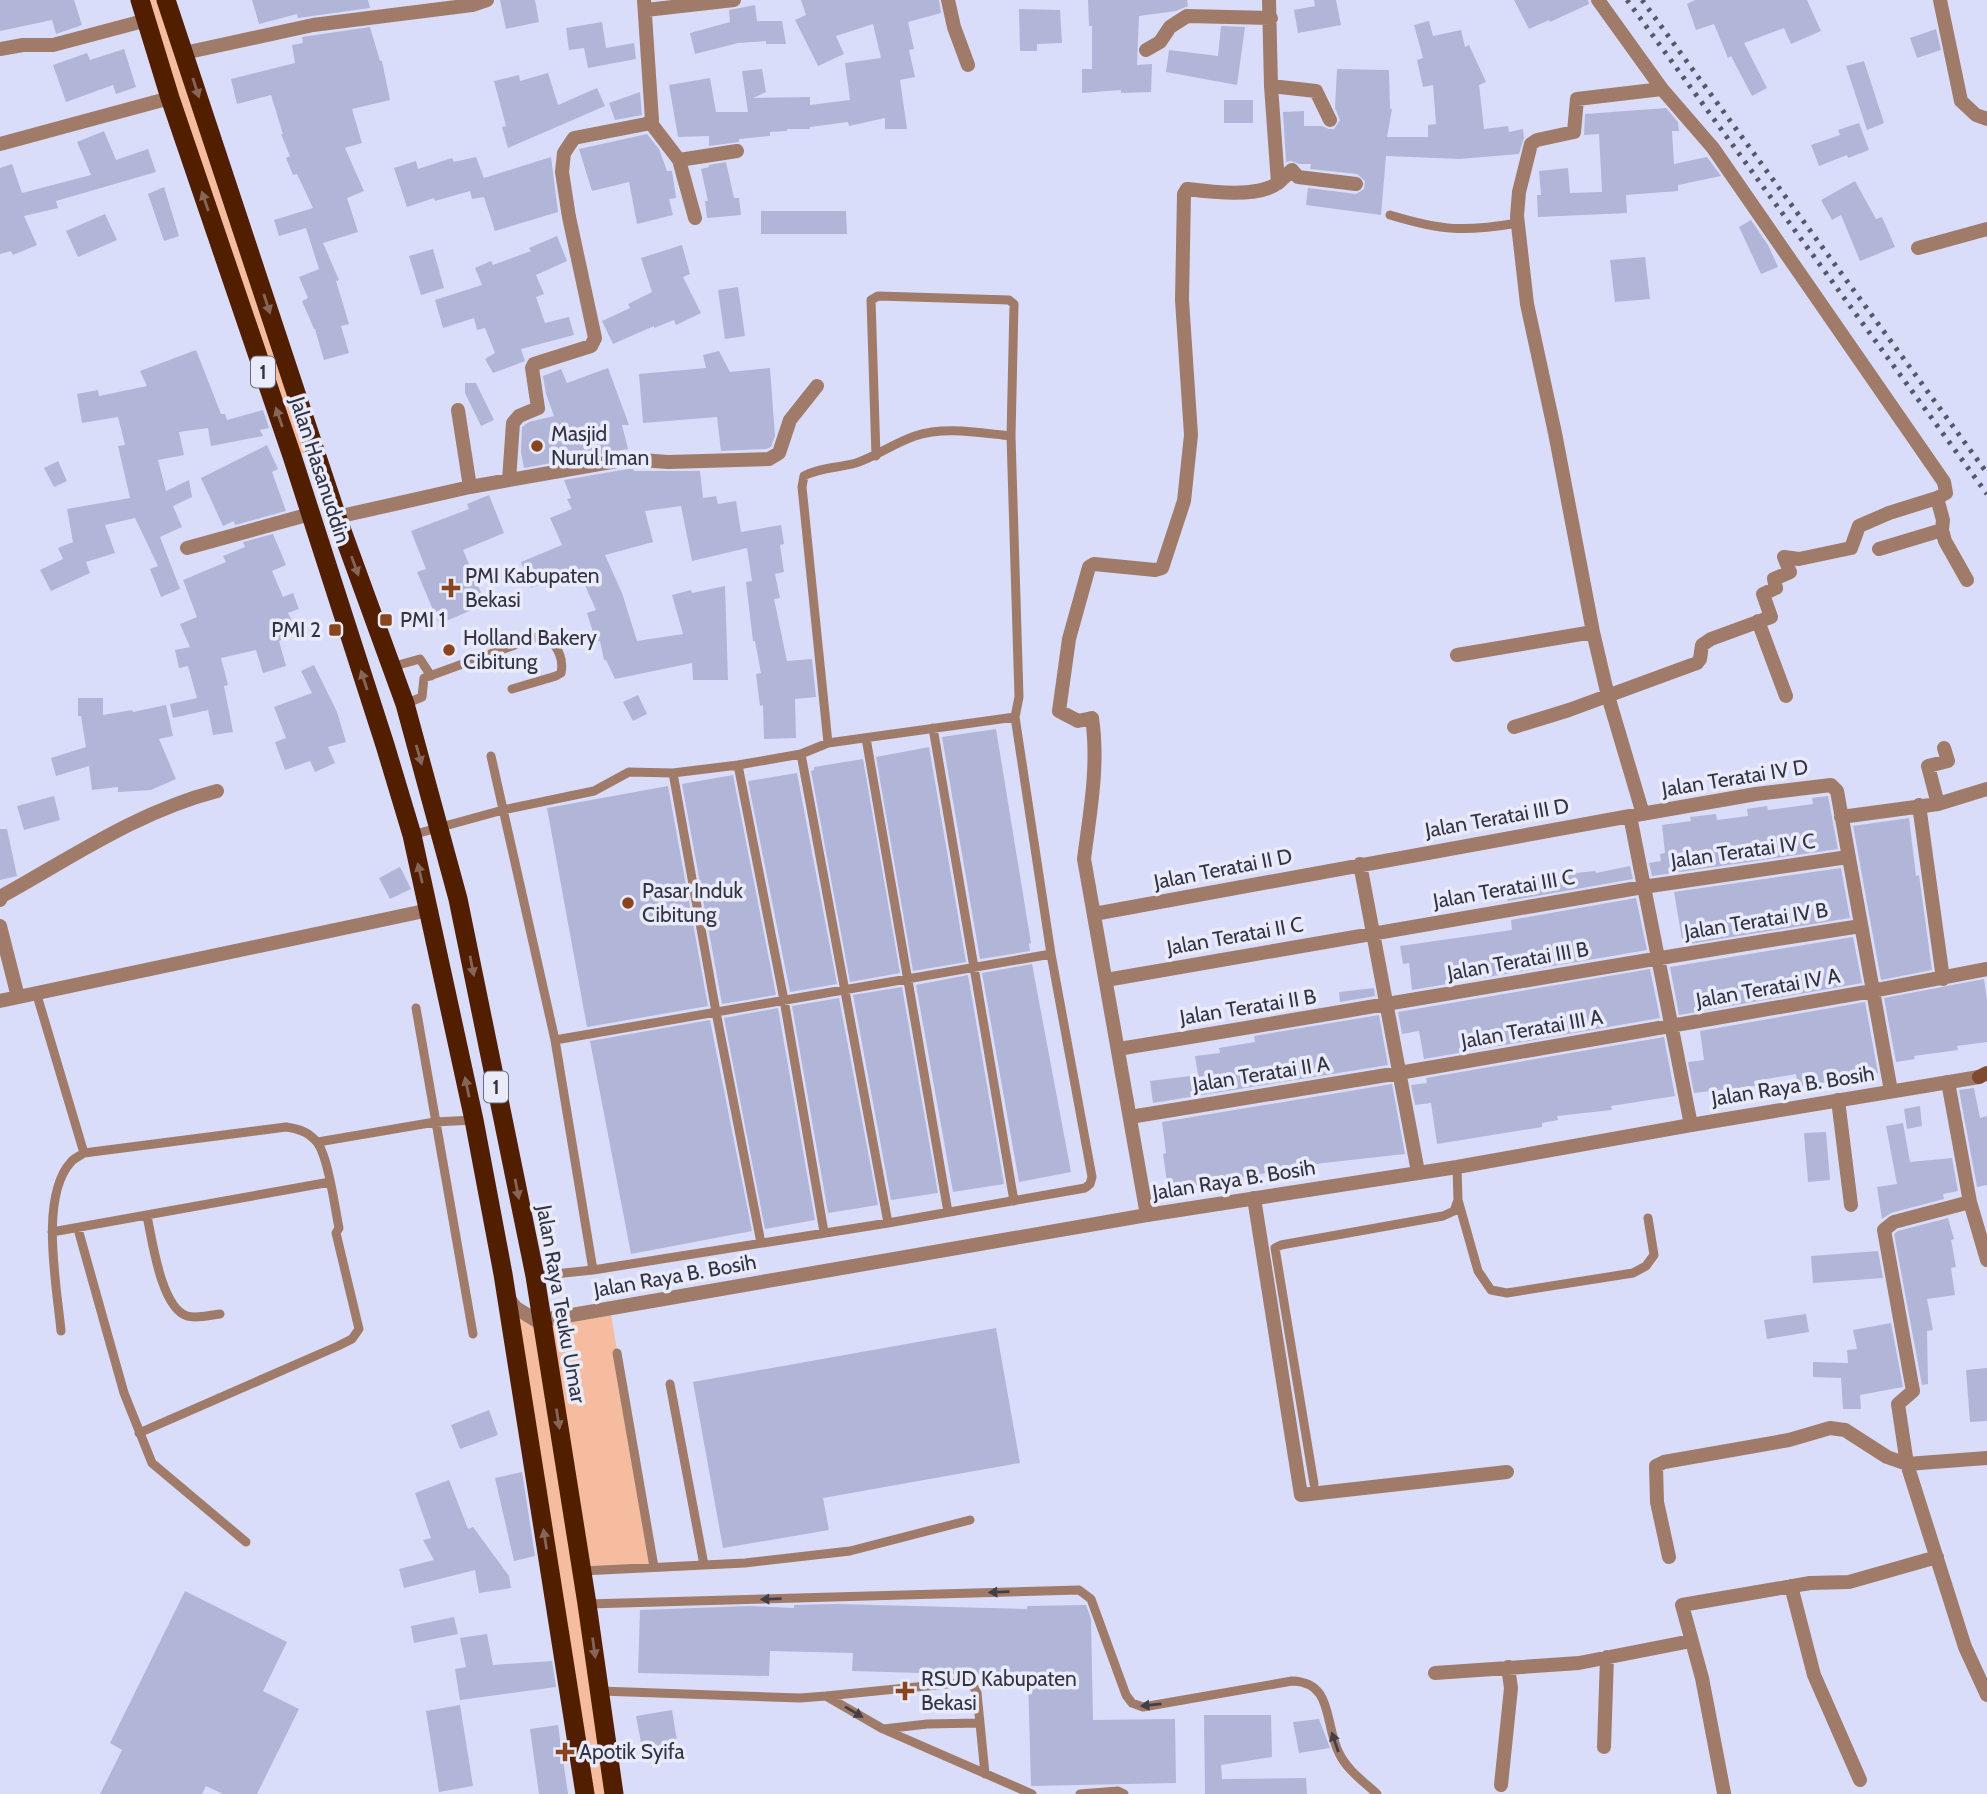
<svg xmlns="http://www.w3.org/2000/svg" width="1987" height="1794" viewBox="0 0 1987 1794" font-family="Cabin,sans-serif">
<rect width="100%" height="100%" fill="#daddfa"/>
<path fill="#f6bca0" d="M140,0h26l150,450 -24,6z
M516,1308l12,10 82,-9 44,258 -71,4 31,223h-29z"/>
<path fill="#b1b5d8" d="M0,0h74l8,25 -26,9 -4,-14 -52,11z
M252,0h116l2,8 -72,10 -1,-4 -38,10z
M500,0h35l4,22 -33,7z
M801,0h138l2,13 -33,9 6,27 -5,1 6,27 -15,3 7,49h-22v-11l-36,8 -1,-4 -38,5v2h-23v2l-17,1v4l-31,3v3l-30,4v-10l-31,1 -9,-52 41,-7 6,34h32l-6,-41 20,-2 4,23 -13,6 57,-1v8l40,-5 -5,-37 36,-5 -8,-34 -37,12 8,18 -26,12 -23,-46 11,-5z
M1088,0h99l1,6 -12,5 -37,5 -2,49 15,-1 -1,28 -30,1v-3l-39,3v-24h10v-43h-3z
M1314,0h22l5,25 -43,8 -4,-23 21,-4z
M1514,0h74l1,4 -39,18 -1,-2 -20,9z
M1695,0h112l14,31 -30,13 -7,-16 -40,15 23,45 -15,8 -21,-40 -3,2 -14,-34 -18,6 -9,-26z
M755,5l2,16h25l4,23h-20v-3l-28,2 -43,11 -5,-21 40,-11 -1,-12z
M1019,9l41,1 2,33 -25,1v7h-17z
M1429,21l4,15 28,-6 4,17 4,-2 17,37 -7,3 5,44 24,-3 1,6 14,-3 1,9 -5,16 -60,5 -73,-3 -5,59 -75,-10 2,-17 48,6 8,-5 1,-8 -8,-7 -47,-5 1,-5h-12l-8,-3 -5,1 -3,-50 21,-1v15h18l7,3h5l6,-9 -5,-12 2,-39 52,1 1,38 2,1 -5,28h41v-12l8,-1 -3,-39 -10,2 -6,-27 6,-2 -9,-33z
M602,22l4,26 28,-5 2,16 -48,9 -4,-20 -15,2 -3,-22z
M1221,26l24,1 -8,58 -71,-13 3,-22 49,6z
M370,27l10,34h2l8,39 -38,9 10,34 -17,5 19,43 -17,7 11,34 -35,11 16,37 -3,1 13,43 -8,2 8,27 -25,7 -9,-31h-1l-12,-28 6,-3 -9,-21 20,-8 -13,-41 -27,8 -5,-16 39,-12 -16,-34 -4,1 -7,-17 4,-2 -9,-22h2l-12,-39 -34,9 -6,-25 64,-16 -3,-18 11,-2 -1,-6z
M1936,29l5,21 -24,8 -7,-20z
M124,49l12,38 -20,7 -3,-9 -47,17 -13,-37 34,-12 3,7z
M1864,61l20,62 -17,7 -21,-64z
M548,73l10,32 39,-17 8,18 -97,42 -6,-21 4,-1 -12,-45 25,-6 1,6z
M640,92l2,23 -27,5 -6,-17z
M1224,100h29v23h-29z
M1666,108l12,14 1,9h-7l2,33 33,-7 14,19 -43,9v6l-52,4 1,18 -89,4 -1,-22h4l-2,-24 29,-3 2,25 32,-1 -3,-58 -15,1 1,-21z
M1859,123l10,27 -21,8 -1,-3 -28,11 -8,-21 29,-10 -2,-5z
M104,131l12,29 32,-11 8,23 -100,29 2,7 -34,8 13,29 -24,10 -2,-4 -11,3v-86l12,-4 10,29 69,-18 -14,-33z
M647,134l12,15 8,22h5l4,27 -7,1 4,16 -36,9 -8,-42 -37,9 -13,-42z
M476,157l8,21 67,-21 7,55 -63,19 -11,-34 -12,2 -2,-8 -35,10 -1,-3 -27,9 -13,-39 22,-7 2,8 34,-11 2,4z
M726,162l8,36h5l2,17 -34,3 -2,-17h3l-7,-32 8,-2v-2z
M1855,181l21,38 6,-2 13,30 -35,14 -19,-46 -9,5 -11,-20z
M164,187l15,49 -15,5 -16,-47z
M761,211h85l1,23h-86z
M105,214l12,26 -39,17 -12,-26z
M1751,220l17,25 10,22 -17,7 -22,-47z
M557,236l10,25 -31,14 8,19 -8,3 9,26 24,-6 5,18 -53,14 4,12 -32,12 -8,-14 10,-6 -10,-25 -8,2 -3,-12 -31,10 -8,-28 47,-15 -7,-17 16,-7 2,4 38,-14 -2,-3z
M682,245l8,29 -7,3 18,36 -25,12 -2,-5 -20,8v-2l-41,18 -11,-23 28,-13 -2,-4 24,-12 -11,-34z
M433,249l11,39 -23,7 -12,-39z
M1645,257l5,42 -35,3 -5,-42z
M738,287l7,49 -20,3 -7,-49z
M196,350l25,64h4l2,6 36,-10 6,18 -9,2 3,6 -52,10 -3,-18 -29,4 5,23 -26,5 8,31 23,-11 3,17 -19,9 9,21 -22,10 20,52 -19,8 -11,-28 8,-3 -23,-48 -30,7 10,28 -29,9 4,11 -39,18 -11,-21 23,-11 -5,-11 15,-6 -6,-33 63,-11 -12,-52 7,-1 -7,-28 -36,6 -5,-29 21,-4 1,6 48,-10 -7,-15z
M719,351l11,21 40,-4 5,68 -4,11 -5,2 -45,2 -4,-34 -74,6 -4,-49 67,-6 -3,-13z
M608,368l21,57h-7l6,24 -104,19 -3,-16 1,-25 7,-5 25,-6 -8,-22 -3,-18 18,-7 6,14z
M465,383h11l18,37 -13,6 -16,-33z
M267,445l11,24 -6,3 14,39 -51,14 -1,-4 -11,5 -22,-48z
M58,461l9,20 -13,6 -10,-19z
M628,469h5l1,2h66l3,27 13,-2 2,8 18,-3 5,31 40,-7 3,19 -4,1 4,27 -9,2 5,24 -6,1 13,62 25,-2 4,38 -21,2 1,39 -32,1 -1,-34 -3,1 -4,-32 5,-1 -6,-32h-2l-7,-59 6,-1 -5,-33 -55,13 -11,-55 -36,5 8,31 -48,13 17,38 15,48 46,-7 -11,-39 19,-5 1,3 33,-7 3,94h-35l-1,-17 -77,16 -9,-19h-2l-4,-19 -4,1 -9,-29 9,-3 -16,-36 -5,2 -1,-2 -23,10 -2,-3 -18,7 -10,-26 41,-17 -12,-27 22,-9 -5,-10 4,-1 -7,-18z
M489,495l15,38 -41,17 23,54 -47,20 -22,-52 9,-3 -15,-38 58,-22 -2,-5z
M273,534l13,31 -14,6 11,26 10,-4 6,16 -11,4 9,19 -18,9 7,25 -23,7 -7,-23 -35,8 7,27 -4,1 9,46 -20,3 -5,-25 -35,8 -3,-14 27,-6 -9,-32 -9,2 -4,-18 15,-3 -10,-23 17,-7 -14,-37 43,-18 -3,-6 22,-9 -2,-5z
M314,665l23,47 9,30 -18,5 7,16 -20,9 -5,-11 -25,9 -10,-28 11,-4 -12,-31 38,-14 -11,-22z
M638,695l9,19 -14,7 -10,-19z
M78,698h25v17l29,-5 1,2 33,-7 7,31 -14,3 17,40 -25,11 -33,2v-5l-26,3 -3,-24 -33,10 -5,-18 35,-11 -5,-31h-3z
M996,729l35,214 -2,1 1,7 -50,8 -38,-222z
M929,747l37,215 -53,9 -37,-214z
M863,759l37,214 -50,9 -39,-211 3,-1v-3z
M797,773l40,211 -47,8 -42,-211z
M733,775l43,220 -54,9 -40,-220z
M668,786l40,220 -121,21 -40,-219z
M54,796l6,24 -36,10 -7,-24z
M1828,796l10,53 -186,27 -3,-13 12,-2 -1,-7 5,-1 -3,-28 29,-4 -1,-4 26,-3 1,6 31,-4 -1,-7 20,-3 1,4 45,-6 -1,-6z
M1909,818l7,58 3,-1 13,95 -51,10 -28,-154z
M0,829h7l10,47 -17,4z
M1630,866l3,13 -125,22 -2,-17 32,-4 -1,-3 58,-6 1,2z
M400,867l11,22 -21,10 -11,-21z
M1841,868l9,50 -167,27 -9,-53z
M1636,898l11,52 -235,40 -3,-27 -6,1 -3,-18 112,-16 -1,-10z
M1853,937l9,46 -183,32 -9,-48z
M1032,964l39,208 -52,10 -37,-209z
M1650,969l10,49 -236,41 -5,-28 -17,3 -4,-22z
M968,975l36,209 -51,8 -37,-207z
M1984,979l3,21v42l-30,4 1,4 -44,6 1,3 -19,3 -12,-64z
M902,987l36,206 -47,7 -38,-205z
M1374,988l1,8 -35,6 -1,-10z
M839,998l39,207 -50,8 -36,-207z
M1865,1002l13,71 -80,14 -2,-13 -42,7 1,5 -61,7 -6,-31 16,-2 -4,-29z
M778,1008l37,212 -50,9 -41,-211z
M1379,1015l9,50 -235,38 -3,-22 48,-6 -3,-19 25,-3 -1,-5 36,-6 -1,-6z
M710,1020l42,211 -121,23 -41,-213z
M1664,1037l11,59 -64,10 1,4 -55,6 1,4 -16,3v4l-105,17 -6,-41 -16,2 -4,-20 16,-2 -1,-5z
M1392,1084l13,70 -82,9 -155,27 -5,-36 3,-1 -4,-31z
M1974,1088l6,30 7,-2v69l-10,2 -18,-97z
M1920,1106l2,20 -15,3 -3,-20z
M1903,1123l7,39 42,-4 6,33 -15,3 1,5 -53,14 -9,6 -5,-32 20,-3 -11,-58z
M1826,1132l4,48 -22,2 -4,-49z
M1948,1218l6,21 -3,1 5,27 -5,1 4,27 -28,4 6,31 -6,1 1,53 -6,1 -28,-151 4,-3z
M1878,1251l5,27 -70,5 -2,-27z
M1806,1314l3,18 -42,7 -3,-19z
M1891,1323l12,64 -43,8 1,14h-18l-2,-31 -28,-1v-15l35,1 -1,-13 10,-1 -4,-19z
M996,1328l24,135 -197,35 6,32 -106,18 -30,-166z
M1987,1368v53l-17,1 -4,-52z
M489,1410l9,25 -38,14 -9,-24z
M522,1472l13,84 -21,5 -19,-83z
M449,1480l19,49 5,-2 36,49 2,12 -32,5 -4,-23 -71,18 -5,-19 35,-9 -11,-20 8,-2 -16,-45z
M185,1591l102,51 -24,49 36,18 -42,85h-34l-17,-8 -4,8h-102l22,-44 -12,-7z
M837,1604l190,5v-3l59,-1 5,14 2,101 82,-1 1,64 -145,3 -3,-110 -176,-5 1,-18 -83,-2 -1,25 -131,-3 2,-63 110,-4 44,2v-3z
M454,1617l4,17 -44,9 -3,-17z
M487,1634l6,31 59,-4 4,26 -96,13 -5,-31 11,-2 -6,-29z
M460,1705l13,81 -34,6 -13,-81z
M672,1710l6,37 -35,6 -7,-37z
M1204,1715h67l1,42 -51,8 1,14 84,-1 1,16h-102z
M1319,1719l11,29 -31,5 -6,-31z
M558,1725l10,69h-29l-9,-65z"/>
<g fill="none" stroke-linecap="round" stroke-linejoin="round">
<path stroke="#a07b69" stroke-width="9" d="M1390,215c53,16 74,17 128,8
M391,667l29,-8 11,17
M405,704l17,-7 2,-19 113,-41 13,2c8,10 14,20 11,34l-5,3 -44,13
M933,728l81,473
M866,738l82,474
M828,743l-26,-256 2,-11c16,-9 35,-8 52,-13 21,-7 38,-20 59,-27 30,-10 65,-3 96,0
M801,754l87,469
M491,756l64,284 38,230 295,-47 197,-35 5,-4 2,-7 -41,-223 -36,-237 4,-20 -8,-261 3,-132 -5,-4 -131,-4 -7,4 5,156
M738,765l46,235 40,232
M673,773l43,239 45,231
M412,835l91,-25 91,-19 35,-19 44,1 65,-8 63,-11 27,-11 187,-26
M36,992l48,161
M416,1008l57,326
M555,1040l496,-86
M318,1142l117,-20 39,-2
M1458,1200l20,71 13,19 16,3 126,-20 13,-7 8,-11 -6,-37
M147,1216c5,23 14,92 40,100 10,3 23,-1 33,-2
M78,1229l46,164 28,70 94,79
M52,1232l278,-50
M535,1276l58,-6
M61,1331c-4,-44 -22,-134 10,-169 3,-4 9,-6 13,-9l202,-26c12,2 21,4 30,14 12,13 19,68 23,87l-3,5 23,96 -7,10 -14,7 -199,87
M617,1353l37,214
M670,1384l34,181
M1314,1484l-39,-236 6,-3 162,-29 11,-5 4,-11 -1,-33
M582,1571l163,-8 105,-12 120,-31
M587,1604l492,-14 12,9 35,96 6,8 11,4 149,-26c42,1 32,43 47,72 8,17 24,28 38,41
M600,1691l200,7 26,-2 57,33 149,65
M826,1696l140,-14 6,2 5,9 8,81
M884,1729l43,-5 53,-1
M1080,1794l38,-3 6,3"/>
<path stroke="#a07b69" stroke-width="14" d="M948,0l6,27 14,38
M1598,0l64,89 51,59 231,334 2,11 -9,5 6,22 -1,10
M1940,0l21,101 15,14 11,4
M646,10l88,-10
M0,49l23,-4h30l94,-25
M1146,50l14,-8 10,-15 17,-11 84,2
M184,53l129,-28 159,-20 15,-5
M1271,86l45,5 14,29
M650,122l29,38 16,58
M0,144l170,-46
M679,160l58,-9
M1278,183l14,-13 6,7 58,7
M1918,248l69,-19
M458,410l12,77
M509,480l4,-57 6,-7 19,-8 -6,-40 2,-4 57,-18 4,-8 -26,-121 -7,-45 2,-19 10,-15 72,-14 6,-4 -8,-120
M337,517l133,-30 158,-28 40,3 101,-3 10,-6 11,-33 27,-34
M187,548l123,-34
M1879,549l63,-19 3,11 22,39
M1784,557l15,2 52,-11 8,-22 30,-13 48,-15
M1758,621l28,75
M1457,655l136,-23
M1514,727l55,-17 128,-47 3,-4 2,-14 9,-6 60,-22 -8,-23 13,-6 -2,-9 16,-7 -6,-15
M1938,804l-10,-38 20,-5 -4,-13
M1919,805l24,174
M1643,814l-35,-118 -15,-64 -38,-199 -28,-129 -10,-88 2,-24 12,-48 6,-4 37,-8 3,-33 85,-10
M1630,816l61,309
M1841,817l97,-13 49,-15
M1360,864l58,308
M0,900l2,-4c72,-40 135,-84 215,-105
M1094,914l536,-98 126,-22 75,-9 6,6 54,300
M0,926l18,71
M1106,980l537,-93 205,-30
M0,1001l429,-91
M1118,1049c247,-40 494,-85 743,-123
M1948,1082l22,120 17,58
M1838,1100l13,105
M1130,1117l269,-44 473,-82 115,-22
M1254,1198l47,297 206,-23
M1970,1202l-76,20 -10,8 29,161 -15,13 9,60 58,183 22,48
M1147,1215l-63,-356c6,-47 15,-94 8,-141l-14,3 -19,-10 10,-72 20,-72 5,-3 61,6 7,-2 22,-67 7,-66 -9,-135 2,-106 3,-5c24,3 71,9 91,-6l-7,-97 -2,-86
M1669,1557l-12,-55 -1,-36 8,-4 125,-22 41,-12 15,2 42,27 20,7 80,-6
M1791,1586l23,89 46,105
M1435,1673l144,-10 112,-22
M1604,1747l3,-90
M1501,1785l10,-97 -3,-21
M1724,1793l-22,-115 -20,-73 128,-22 39,-1 88,-25"/>
<path stroke="#a07b69" stroke-width="14" d="M507,1297l9,11 21,13 610,-106 310,-48 234,-42 288,-48"/>
<path stroke="#7e4a31" stroke-width="14" d="M1979,1077l8,-4"/>
<path stroke="#511e00" stroke-width="19" d="M140,0l30,98 122,358 93,289 27,90 62,285 29,154 82,520
M166,0l171,517 68,187 53,195 77,377 52,328 27,190"/>
<path stroke="#555868" stroke-width="5" stroke-dasharray="3.5 7" stroke-linecap="butt" d="M1627,0l360,494
M1642,0l345,473"/>
</g>
<defs><path id="oneway-solid" d="M-6-.8H1V-3.2L6.5 0L1 3.2V.8H-6Z" transform="scale(1.75)"/></defs>
<g fill="#866658">
<use href="#oneway-solid" transform="translate(196 88) rotate(72)"/>
<use href="#oneway-solid" transform="translate(205 201) rotate(-109)"/>
<use href="#oneway-solid" transform="translate(267 304) rotate(72)"/>
<use href="#oneway-solid" transform="translate(279 417) rotate(-109)"/>
<use href="#oneway-solid" transform="translate(355 566) rotate(70)"/>
<use href="#oneway-solid" transform="translate(364 680) rotate(-108)"/>
<use href="#oneway-solid" transform="translate(419 755) rotate(74)"/>
<use href="#oneway-solid" transform="translate(420 873) rotate(-103)"/>
<use href="#oneway-solid" transform="translate(472 966) rotate(79)"/>
<use href="#oneway-solid" transform="translate(467 1087) rotate(-102)"/>
<use href="#oneway-solid" transform="translate(517 1189) rotate(79)"/>
<use href="#oneway-solid" transform="translate(558 1419) rotate(81)"/>
<use href="#oneway-solid" transform="translate(545 1539) rotate(-99)"/>
<use href="#oneway-solid" transform="translate(594 1648) rotate(82)"/>
</g>
<g fill="#423f47">
<use href="#oneway-solid" transform="translate(999 1592) rotate(178)"/>
<use href="#oneway-solid" transform="translate(771 1599) rotate(178)"/>
<use href="#oneway-solid" transform="translate(1151 1705) rotate(174)"/>
<use href="#oneway-solid" transform="translate(854 1712) rotate(31)"/>
<use href="#oneway-solid" transform="translate(1335 1742) rotate(-109)"/>
</g>
<g fill="#8a441e" stroke="#e9ebfa" stroke-width="2.5">
<circle cx="537" cy="446" r="7"/>
<path d="M447.5 577.5h7v7h7v7h-7v7h-7v-7h-7v-7h7z"/>
<rect x="379" y="613" width="14" height="14" rx="3.5"/>
<rect x="328" y="623" width="14" height="14" rx="3.5"/>
<circle cx="449" cy="650" r="7"/>
<circle cx="628" cy="903" r="7"/>
<path d="M901.5 1680.5h7v7h7v7h-7v7h-7v-7h-7v-7h7z"/>
<path d="M561.5 1741.5h7v7h7v7h-7v7h-7v-7h-7v-7h7z"/>
</g>
<g text-anchor="middle" stroke-width="7" stroke-linejoin="round" paint-order="stroke">
<g fill="#e9ebfa" stroke="#696b78" stroke-width="2">
<rect x="251" y="356.5" width="24" height="31" rx="5"/>
<rect x="484" y="1071.5" width="24" height="31" rx="5"/>
</g>
<g font-size="19" font-weight="bold" fill="#323441">
<text x="263" y="379">1</text>
<text x="496" y="1094">1</text>
</g>
<g font-size="21" fill="#323441" stroke="#e9ebfa" text-anchor="start">
<text x="551" y="441">Masjid<tspan x="551" dy="24">Nurul Iman</tspan></text>
<text x="465" y="583">PMI Kabupaten<tspan x="465" dy="24">Bekasi</tspan></text>
<text x="400" y="627">PMI 1</text>
<text x="321" y="637" text-anchor="end">PMI 2</text>
<text x="463" y="645">Holland Bakery<tspan x="463" dy="24">Cibitung</tspan></text>
<text x="642" y="898">Pasar Induk<tspan x="642" dy="24">Cibitung</tspan></text>
<text x="921" y="1686">RSUD Kabupaten<tspan x="921" dy="24">Bekasi</tspan></text>
<text x="579" y="1759">Apotik Syifa</text>
</g>
<g font-size="21" fill="#323441" stroke="#e9ebfa">
<text transform="translate(320 470) rotate(72)" y="7">Jalan Hasanuddin</text>
<text transform="translate(1735 778) rotate(-9)" y="7">Jalan Teratai IV D</text>
<text transform="translate(1497 818) rotate(-10)" y="7">Jalan Teratai III D</text>
<text transform="translate(1743 851) rotate(-8)" y="7">Jalan Teratai IV C</text>
<text transform="translate(1223 869) rotate(-11)" y="7">Jalan Teratai II D</text>
<text transform="translate(1504 889) rotate(-10)" y="7">Jalan Teratai III C</text>
<text transform="translate(1756 921) rotate(-9)" y="7">Jalan Teratai IV B</text>
<text transform="translate(1235 936) rotate(-10)" y="7">Jalan Teratai II C</text>
<text transform="translate(1518 961) rotate(-10)" y="7">Jalan Teratai III B</text>
<text transform="translate(1768 988) rotate(-10)" y="7">Jalan Teratai IV A</text>
<text transform="translate(1248 1007) rotate(-9)" y="7">Jalan Teratai II B</text>
<text transform="translate(1532 1029) rotate(-10)" y="7">Jalan Teratai III A</text>
<text transform="translate(1261 1074) rotate(-9)" y="7">Jalan Teratai II A</text>
<text transform="translate(1793 1086) rotate(-9)" y="7">Jalan Raya B. Bosih</text>
<text transform="translate(1234 1180) rotate(-9)" y="7">Jalan Raya B. Bosih</text>
<text transform="translate(675 1276) rotate(-10)" y="7">Jalan Raya B. Bosih</text>
<text transform="translate(561 1304) rotate(80)" y="7">Jalan Raya Teuku Umar</text>
</g>
</g>
</svg>
